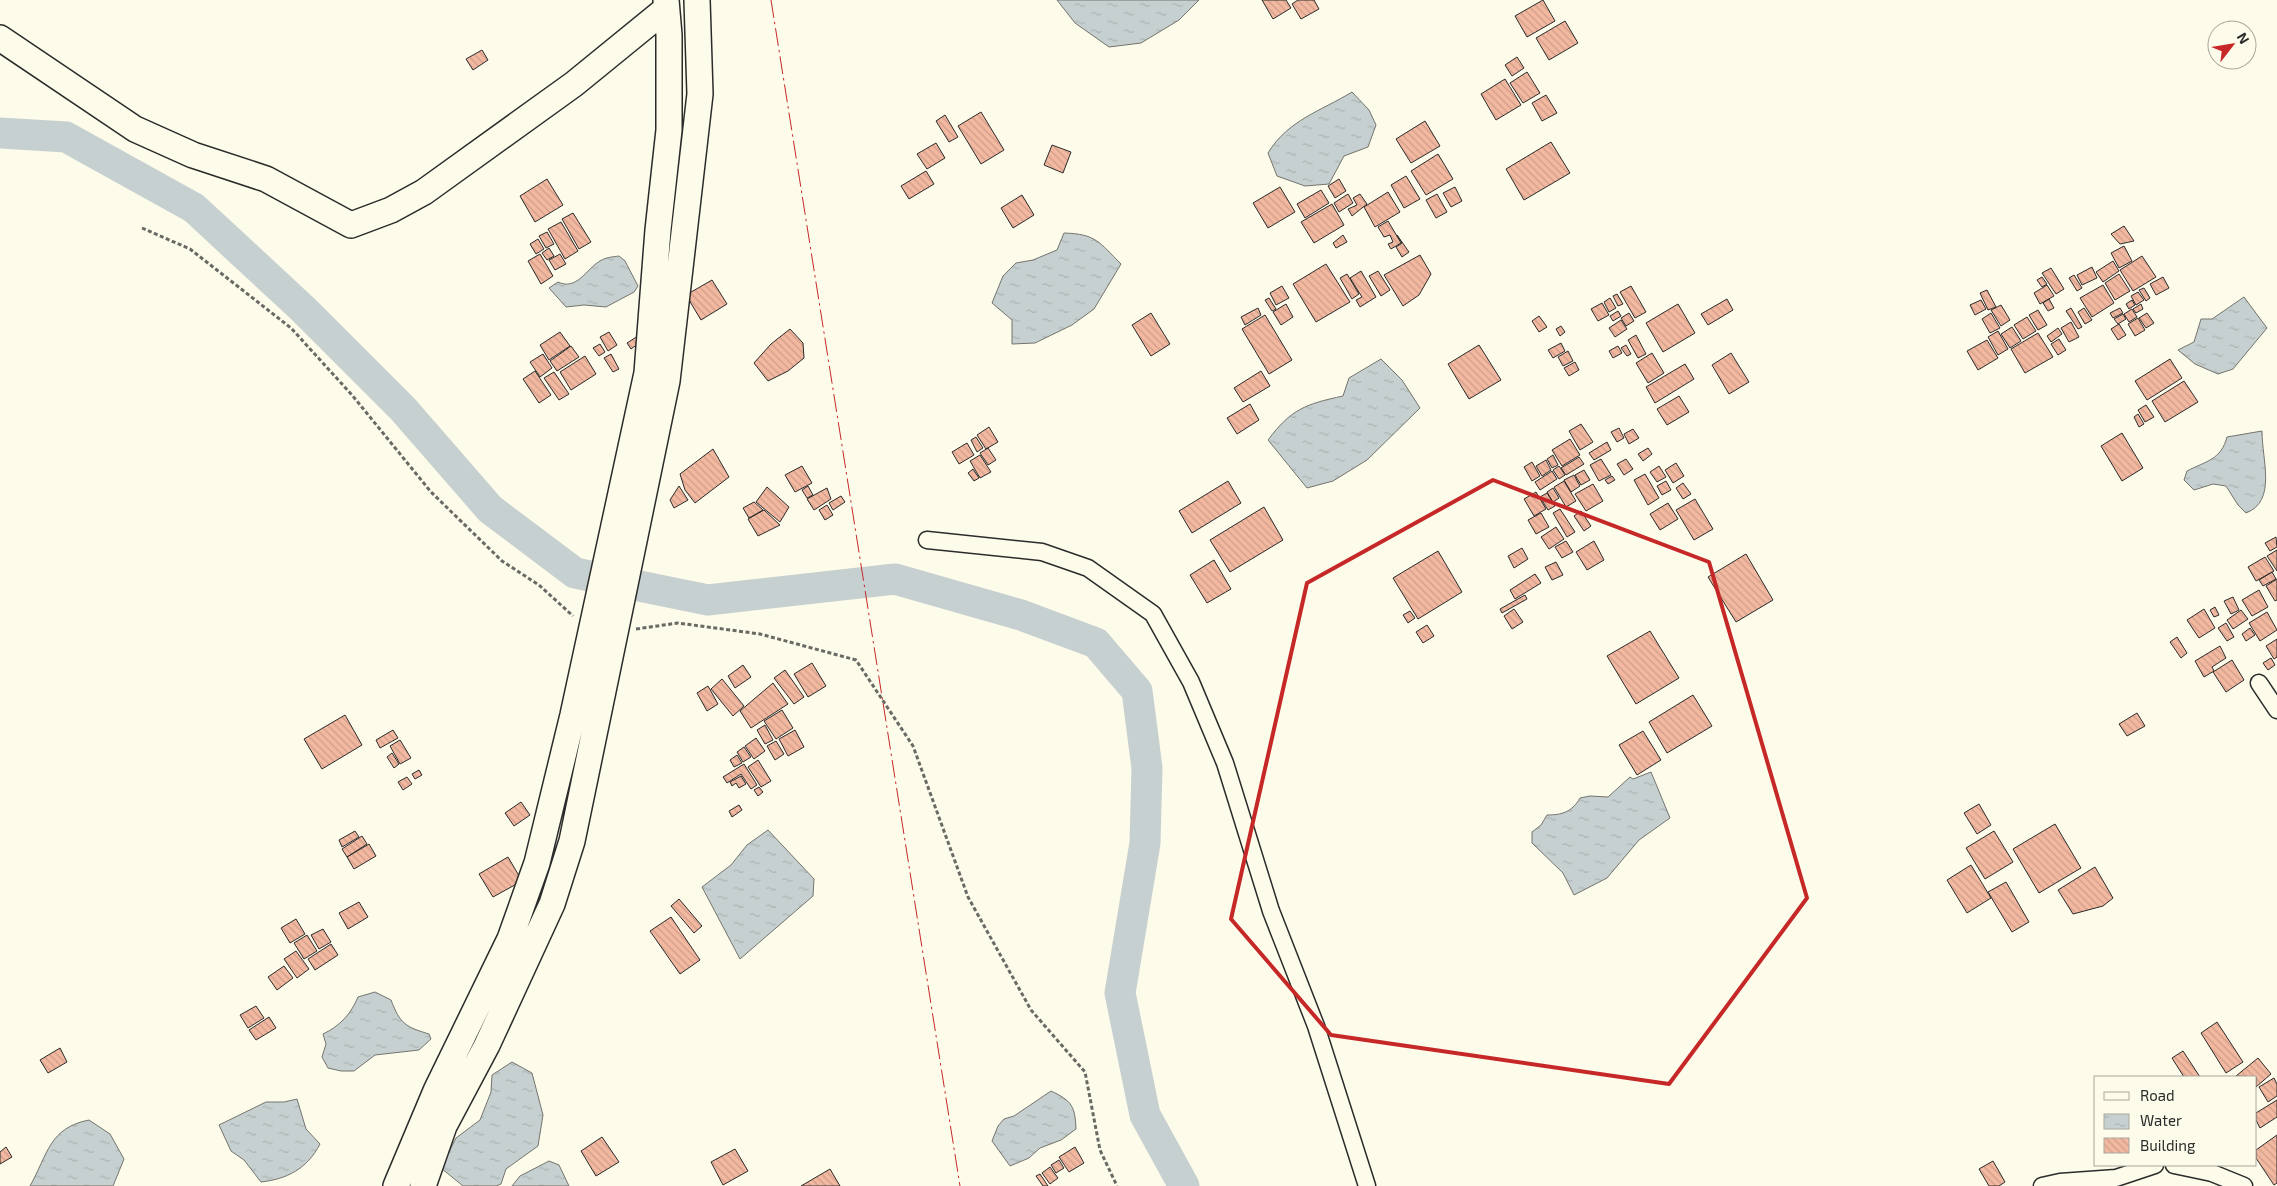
<svg xmlns="http://www.w3.org/2000/svg" width="2277" height="1186" viewBox="0 0 2277 1186" font-family="'Exo 2',sans-serif">
<defs>
<pattern id="water-ripples" width="26" height="14" patternUnits="userSpaceOnUse" patternTransform="scale(1.25)"><rect width="26" height="14" fill="#c7d0d0"/><path d="M2 4q2-2 4 0t4 0M15 11q2-2 4 0t4 0" fill="none" stroke="#abb3b3"/></pattern>
<pattern id="building-back-hatch" width="6" height="6" patternUnits="userSpaceOnUse" patternTransform="scale(1.25)"><rect width="6" height="6" fill="#f2b8a0"/><path d="M-1 5l2 2M0 0l6 6M5-1l2 2" fill="none" stroke="#d09e8a"/></pattern>
</defs>
<rect width="100%" height="100%" fill="#fdfbea"/>
<path fill="url(#water-ripples)" stroke="#74746e" d="M1057,0h142l-20,20 -38,23 -32,4 -34,-24z
M1352,92l17,18 7,15 -8,22 -24,9 -15,28 -24,2 -28,-10 -9,-23c20,-33 53,-42 84,-61z
M1064,233c32,1 35,9 57,31l-27,45 -22,16 -37,18 -23,1v-24l-20,-17 11,-27 13,-13 17,-3 24,-10z
M619,256l6,5 13,25 -4,6 -28,15 -22,-2 -18,2 -17,-19 9,-6c19,9 28,-13 42,-21 6,-4 13,-4 19,-5z
M2244,297l23,31 -34,41 -15,5 -23,-10 -17,-14 16,-8 7,-23h11z
M1381,359l21,21 18,28 -53,52 -34,21 -26,7 -39,-48c23,-31 38,-36 75,-44l6,-18z
M2262,431c0,30 15,70 -16,82l-8,-8 -12,-19 -13,-2 -19,6 -10,-10 3,-9c19,-10 34,-11 40,-34z
M1651,772l19,46 -31,22 -32,38 -33,17 -11,-22 -31,-30v-11l9,-7 6,-10c15,0 25,-3 33,-17l10,-2 18,1 22,-20 3,2z
M768,830l46,49 -1,17 -73,63 -38,-72 29,-22 16,-20z
M375,992l16,8c9,24 15,27 38,34l2,5 -12,11 -44,5 -21,16h-13l-13,-3 -6,-11 4,-13 -3,-10c17,-8 28,-20 35,-37z
M512,1062l20,11 11,42 -5,31 -32,23 -5,15 -5,2h-33l-22,-18 15,-30 24,-18 11,-28 1,-17z
M1051,1091c21,10 24,15 25,38l-15,11 -21,8 -11,10 -19,8 -18,-25 6,-15 6,-7 10,-3z
M297,1099l9,30 14,15c-13,25 -33,35 -59,38l-17,-22 -13,-9 -12,-26 47,-23h18z
M89,1120l21,14 14,25 -11,27h-83c18,-32 19,-58 59,-66z
M549,1161l10,4 10,21h-57l8,-10z"/>
<g fill="none" stroke-linecap="round" stroke-linejoin="round">
<path stroke="#c7d0d0" stroke-width="31" d="M0,133l66,4 128,71 109,101 100,100 87,100 85,64 133,27 187,-21 126,36 75,28 41,48 10,77 -2,75 -25,150 25,122 39,71"/>
</g>
<path fill="url(#building-back-hatch)" stroke="#2b2b2b" d="M1262,0h24l5,8 -18,11z
M1298,0h16l5,9 -18,10 -9,-15z
M1543,0l12,21 -28,16 -12,-21z
M1565,21l13,22 -29,17 -13,-22z
M482,50l6,10 -15,10 -7,-11z
M1517,57l7,11 -12,8 -7,-11z
M1527,72l13,21 -17,10 -13,-20z
M1505,79l16,26 -25,15 -15,-26z
M1546,95l11,18 -15,8 -10,-18z
M981,112l23,38 -23,14 -23,-38z
M945,115l13,22 -9,5 -13,-21z
M1425,121l15,25 -29,17 -15,-24z
M1551,142l19,31 -46,27 -18,-31z
M936,143l9,15 -18,11 -10,-15z
M1052,145l19,7 -8,21 -19,-8z
M1438,154l15,25 -27,16 -15,-24z
M926,171l8,13 -25,15 -8,-13z
M1406,176l14,23 -16,9 -13,-23z
M547,179l16,26 -28,17 -15,-26z
M1339,179l7,12 -11,7 -7,-12z
M1280,187l15,25 -27,16 -15,-25z
M1455,187l7,14 -11,6 -8,-14z
M1321,190l8,13 -24,15 -8,-14z
M1388,192l12,20 -25,15 -11,-20z
M1348,194l5,9 -14,9 -5,-9z
M1360,194l7,10 -15,12 -4,-7 9,-4 -4,-7z
M1437,194l10,18 -11,6 -10,-18z
M1022,195l12,20 -21,13 -12,-20z
M1332,204l12,21 -30,18 -13,-21z
M573,213l18,29 -12,7 -17,-30z
M1388,221l13,22 -10,6 -3,-5 5,-2 -3,-7 -6,2 -6,-10z
M561,222l17,29 -13,8 -17,-30z
M2124,226l10,15 -14,3 -9,-10z
M547,232l7,12 -8,4 -7,-12z
M1343,235l4,7 -11,6 -3,-5z
M1397,235l12,17 -7,5 -6,-10 6,-4z
M538,239l6,10 -8,5 -6,-10z
M2124,246l8,15 -13,7 -8,-15z
M549,248l5,8 -7,4 -5,-7z
M540,254l13,22 -12,8 -13,-23z
M560,254l6,10 -11,6 -6,-10z
M1420,255l11,19 -12,21 -16,11 -19,-31z
M2142,256l14,21 -23,14 -13,-21z
M2113,261l6,10 -16,11 -7,-10z
M1326,264l24,38 -34,20 -23,-38z
M2092,267l5,11 -15,7 -5,-10z
M2051,268l13,21 -8,5 -14,-21z
M1361,271l15,26 -16,10 -4,-7 6,-3 -12,-19z
M1378,271l12,19 -9,6 -12,-20z
M1347,274l12,20 -7,5 -12,-21z
M2119,274l11,17 -15,9 -10,-17z
M2074,275l8,13 -5,3 -8,-13z
M2042,277l5,7 -5,3 -5,-7z
M2163,277l6,11 -13,7 -6,-11z
M712,280l15,24 -26,16 -15,-25z
M2047,285l7,11 -14,8 -6,-11z
M2103,285l11,18 -22,14 -12,-19z
M1282,286l7,12 -13,7 -6,-12z
M1631,286l15,26 -11,6 -15,-26z
M2144,288l6,10 -4,3 -7,-11z
M1987,290l9,17 -8,3 -8,-17z
M2138,292l6,8 -8,5 -5,-9z
M1617,294l6,10 -5,2 -5,-10z
M1269,298l7,11 -4,2 -7,-11z
M1610,298l6,10 -7,4 -5,-10z
M1727,299l6,11 -25,15 -7,-11z
M2049,299l5,9 -6,3 -5,-8z
M1981,300l5,9 -11,6 -5,-10z
M2132,300l3,5 -6,4 -3,-5z
M1602,303l7,12 -11,6 -7,-12z
M1286,304l7,13 -12,8 -8,-13z
M1678,304l17,29 -32,19 -17,-29z
M2141,304l2,5 -7,4 -3,-4z
M2001,305l9,15 -9,6 -10,-16z
M1258,308l3,7 -16,10 -4,-8z
M2071,308l11,19 -4,2 -12,-18z
M2084,308l8,12 -7,4 -7,-12z
M2120,308l3,5 -10,5 -3,-5z
M2132,309l5,8 -8,5 -5,-8z
M2038,310l9,15 -9,5 -9,-15z
M1618,311l3,5 -8,5 -3,-5z
M1151,313l19,31 -19,12 -19,-31z
M1629,313l5,8 -8,5 -5,-8z
M1991,313l9,15 -10,5 -8,-14z
M2147,313l7,10 -8,5 -7,-10z
M2123,314l3,5 -8,5 -4,-5z
M1265,315l27,45 -23,14 -27,-45z
M1539,316l8,11 -8,5 -7,-11z
M2027,317l9,14 -13,8 -9,-14z
M2138,318l7,12 -10,6 -7,-12z
M1621,320l6,9 -12,8 -6,-9z
M2071,322l8,15 -10,5 -8,-14z
M2119,324l7,11 -8,5 -7,-11z
M1561,326l4,6 -5,4 -4,-7z
M2012,327l9,14 -11,7 -9,-14z
M2058,328l4,6 -11,8 -4,-6z
M790,329l13,14 1,15 -16,13 -20,10 -14,-18 17,-19z
M1998,331l10,18 -10,6 -10,-18z
M560,332l10,14 -21,14 -9,-15z
M609,332l8,13 -9,6 -8,-14z
M2038,333l15,24 -28,16 -14,-24z
M1636,335l10,19 -8,4 -10,-18z
M638,336l4,5 -11,8 -4,-6z
M2059,339l7,11 -8,5 -7,-11z
M1987,340l11,18 -20,12 -11,-19z
M1561,343l4,8 -12,7 -5,-8z
M600,344l5,8 -6,4 -6,-8z
M1479,345l22,35 -32,19 -21,-35z
M1626,345l5,9 -4,2 -6,-8z
M571,346l8,11 -22,14 -7,-10z
M1618,346l4,7 -9,5 -4,-7z
M1568,351l5,10 -10,5 -5,-9z
M1652,353l12,20 -16,10 -12,-20z
M1731,353l18,29 -20,12 -17,-29z
M543,354l9,14 -12,9 -10,-15z
M611,354l8,15 -6,3 -9,-14z
M585,356l11,18 -25,16 -11,-18z
M2170,359l12,19 -35,22 -12,-19z
M1575,362l4,8 -10,6 -5,-8z
M1685,364l9,15 -39,24 -9,-16z
M535,371l16,24 -12,8 -16,-24z
M1261,371l9,15 -27,16 -9,-14z
M554,372l15,22 -10,6 -15,-22z
M2184,381l14,21 -33,20 -13,-21z
M1679,396l10,16 -22,13 -10,-16z
M1250,404l9,16 -22,14 -10,-16z
M2146,405l8,12 -9,5 -7,-12z
M2138,414l6,10 -5,3 -5,-10z
M1581,424l12,18 -13,8 -11,-19z
M989,427l9,15 -12,7 -9,-14z
M1619,428l5,10 -7,4 -6,-10z
M1633,429l6,9 -10,6 -5,-10z
M2122,433l21,35 -21,13 -21,-35z
M976,437l7,11 -6,4 -6,-12z
M1570,439l10,16 -18,11 -10,-16z
M1607,442l4,8 -17,10 -5,-7z
M967,443l7,12 -15,9 -7,-12z
M988,448l8,12 -8,5 -8,-12z
M1648,448l4,6 -9,7 -5,-7z
M713,449l16,28 -34,26 -10,-13 -5,-16z
M980,455l11,17 -11,6 -10,-17z
M1553,455l5,10 -6,3 -5,-9z
M1579,457l5,7 -18,11 -5,-7z
M1601,459l10,16 -12,6 -9,-16z
M1626,459l7,10 -9,6 -7,-11z
M1546,460l5,10 -9,6 -6,-10z
M1532,462l8,14 -8,5 -8,-14z
M1676,463l8,13 -11,7 -8,-13z
M802,466l10,17 -17,9 -10,-17z
M1559,466l6,9 -6,4 -6,-9z
M1659,466l7,11 -9,5 -7,-10z
M973,469l6,9 -5,3 -6,-8z
M1584,470l6,10 -9,5 -6,-10z
M1552,471l5,8 -17,11 -5,-8z
M1645,474l14,24 -11,7 -14,-25z
M1574,475l6,11 -9,6 -7,-12z
M1612,476l3,4 -7,4 -3,-4z
M1228,481l13,22 -49,30 -13,-22z
M1564,481l12,20 -10,6 -12,-20z
M1666,481l5,9 -9,5 -5,-9z
M1683,483l8,11 -8,5 -7,-11z
M1593,484l10,17 -17,10 -11,-17z
M679,486l9,14 -14,8 -4,-8z
M808,486l5,9 -6,3 -5,-8z
M767,487l22,20 -9,15 -24,-20z
M827,488l4,11 -17,11 -7,-11z
M1553,488l6,10 -6,4 -6,-10z
M1536,492l10,17 -12,7 -10,-17z
M1547,493l8,13 -7,4 -8,-13z
M841,496l4,6 -12,8 -4,-7z
M1695,499l18,30 -19,11 -18,-30z
M754,502l9,8 -14,8 -6,-10z
M1668,503l10,16 -18,11 -10,-16z
M827,505l6,10 -8,5 -6,-10z
M1264,507l19,33 -53,32 -20,-32z
M1560,509l15,23 -8,5 -14,-24z
M764,510l16,15 -22,11 -10,-17z
M1581,511l10,15 -7,5 -10,-15z
M1541,513l8,14 -13,7 -8,-14z
M1556,527l8,12 -15,10 -8,-12z
M2276,537l1,10 -7,4 -5,-8z
M1566,541l7,11 -11,6 -7,-11z
M1594,541l10,19 -17,10 -11,-18z
M1522,548l6,11 -14,9 -6,-12z
M2277,550v21l-10,-15z
M1438,551l24,41 -44,27 -25,-41z
M1746,554l27,46 -37,22 -28,-45z
M2265,557l9,14 -18,10 -8,-14z
M1214,560l17,29 -24,14 -17,-28z
M1556,562l7,13 -11,5 -7,-13z
M2272,572l4,7 -13,7 -4,-6z
M1535,574l6,9 -26,16 -5,-9z
M2277,579v21l-2,1 -9,-15z
M2259,590l9,17 -16,9 -10,-16z
M1525,595l2,4 -25,14 -2,-4z
M2233,597l6,13 -8,4 -7,-13z
M2215,607l4,8 -5,2 -4,-7z
M1514,609l9,13 -11,7 -8,-13z
M2204,609l11,19 -16,10 -12,-18z
M2241,610l7,9 -15,10 -6,-9z
M1410,611l5,7 -7,5 -5,-8z
M2267,612l10,18 -17,11 -11,-18z
M2226,623l8,14 -7,4 -9,-13z
M1427,625l7,11 -11,7 -7,-11z
M2250,628l5,7 -9,6 -4,-7z
M1650,631l29,47 -43,26 -29,-48z
M2177,637l10,16 -6,5 -11,-16z
M2277,639v18l-3,2 -8,-13z
M2220,646l6,12 -14,9 2,4 -10,6 -9,-16z
M2271,658l4,7 -7,5 -5,-7z
M2232,660l12,20 -18,12 -13,-20z
M812,663l14,23 -18,11 -14,-23z
M743,665l8,12 -16,11 -7,-12z
M785,670l19,27 -10,7 -20,-26z
M722,679l22,27 -11,10 -22,-27z
M773,683l15,21 -37,24 -11,-17z
M708,686l10,18 -11,7 -10,-18z
M1693,695l19,31 -45,27 -18,-31z
M782,710l11,18 -17,11 -12,-18z
M2137,713l8,13 -18,10 -8,-12z
M345,715l17,30 -40,24 -18,-30z
M765,725l8,15 -8,4 -8,-14z
M393,730l5,8 -18,10 -4,-8z
M795,730l9,17 -16,9 -9,-17z
M1643,731l18,29 -24,15 -18,-30z
M756,738l9,13 -11,8 -9,-13z
M400,740l11,18 -11,6 -10,-18z
M776,741l8,13 -9,6 -8,-14z
M744,747l7,10 -8,5 -6,-10z
M392,753l7,11 -5,4 -7,-11z
M737,755l5,8 -8,4 -4,-7z
M758,760l13,21 -10,6 -13,-20z
M744,764l13,21 -6,4 -10,-15 -14,9 -4,-6z
M419,770l3,5 -7,4 -3,-5z
M741,776l5,8 -7,4 -3,-5 -4,3 -2,-4z
M407,777l5,7 -9,6 -5,-8z
M759,787l4,5 -5,4 -4,-6z
M521,802l9,13 -16,11 -9,-13z
M1979,804l12,21 -14,9 -13,-21z
M739,805l3,5 -10,7 -3,-6z
M2055,824l26,44 -42,25 -26,-44z
M355,831l4,6 -17,10 -3,-7z
M1994,831l19,31 -28,17 -19,-31z
M362,836l5,8 -20,13 -5,-8z
M369,844l7,12 -22,13 -7,-12z
M508,857l14,24 -29,16 -14,-23z
M1971,865l20,33 -24,15 -20,-33z
M2095,867l18,31 -10,8 -30,8 -15,-24z
M2006,882l23,40 -17,10 -24,-40z
M679,899l23,27 -8,7 -23,-27z
M359,902l9,15 -20,12 -9,-16z
M671,917l29,43 -20,14 -30,-43z
M296,919l9,15 -15,9 -9,-15z
M323,929l8,13 -12,7 -8,-14z
M307,935l10,16 -13,8 -10,-16z
M331,944l7,11 -23,15 -7,-11z
M296,951l13,18 -12,9 -13,-19z
M284,966l9,12 -16,12 -9,-13z
M256,1006l8,12 -16,10 -8,-13z
M269,1017l7,11 -20,12 -7,-10z
M2217,1022l26,40 -17,11 -25,-40z
M60,1048l7,14 -19,11 -8,-13z
M2183,1051l17,26h-16l-12,-19z
M2258,1058l13,16 -15,13v-10l-20,-1z
M2274,1078l3,6v12l-9,6 -9,-15z
M2277,1100v17l-17,11 -4,-8v-7z
M2277,1135v48l-3,2 -18,-27v-8z
M602,1137l17,25 -23,14 -15,-25z
M6,1147l6,10 -12,7v-12z
M1075,1147l9,16 -15,9 -10,-15z
M735,1149l13,22 -25,14 -12,-23z
M1059,1160l5,8 -8,5 -5,-8z
M1993,1161l12,21 -6,4h-10l-10,-17z
M1050,1167l8,11 -8,6 -8,-11z
M830,1169l10,17h-39z
M1040,1174l8,12h-5l-7,-10z"/>
<g fill="none" stroke-linecap="round" stroke-linejoin="round">
<g stroke="#2b2b2b" stroke-width="19">
<path id="minor" d="M927,540l115,12 46,16 65,46 38,68 34,81 46,148 45,115 51,160
M2259,683l18,27
M2174,1165l38,8 32,13
M2042,1186l18,-4 56,-4 39,-13"/>
</g>
<g stroke="#2b2b2b" stroke-width="28">
<path id="primary" d="M0,38l135,91 58,26 73,24 85,46 40,-15 33,-18 150,-108 92,-75
M396,1186l40,-95 74,-152 27,-76 36,-148 74,-342 11,-143 11,-100v-95l-3,-35
M423,1186l21,-60 43,-81 65,-141 20,-63 95,-460 33,-287 -3,-94"/>
</g>
<path stroke="#6a6964" stroke-width="3" stroke-dasharray="4 2.5" stroke-linecap="butt" d="M142,228l48,21 101,79 61,67 79,97 71,69 37,24 34,31
M636,629l42,-6 82,11 96,26 57,86 55,151 63,113 54,62 15,78 17,36"/>
<use href="#minor" stroke="#fdfbea" stroke-width="16"/>
<use href="#primary" stroke="#fdfbea" stroke-width="25"/>
<path stroke="#c62828" stroke-width="1" stroke-dasharray="18 4 2.5 4" stroke-linecap="butt" d="M771,0l189,1186"/>
</g>
<path fill="none" stroke="#c62828" stroke-width="4" stroke-linejoin="round" d="M1493,480l216,82 98,336 -138,186 -338,-49 -100,-116 76,-336z"/>
<rect x="2094" y="1076" width="162" height="90" fill="#fdfbea" stroke="#a9a89e"/>
<rect x="2104" y="1092" width="25" height="8" fill="#fdfbea" stroke="#a9a89e"/>
<text x="2140" y="1101" font-size="15" fill="#2b2b2b">Road</text>
<rect x="2104" y="1114" width="25" height="15" fill="url(#water-ripples)" stroke="#a9a89e"/>
<text x="2140" y="1126" font-size="15" fill="#2b2b2b">Water</text>
<rect x="2104" y="1138" width="25" height="15" fill="url(#building-back-hatch)" stroke="#a9a89e"/>
<text x="2140" y="1151" font-size="15" fill="#2b2b2b">Building</text>
<g transform="translate(2232 45) rotate(59)"><circle r="24" fill="#fdfbea" stroke="#a9a89e"/>
<path d="M0-4L9 19L0 12L-9 19Z" fill="#c62828"/>
<text y="-8" font-size="14" font-weight="bold" text-anchor="middle" fill="#2b2b2b">N</text>
</g>
</svg>
